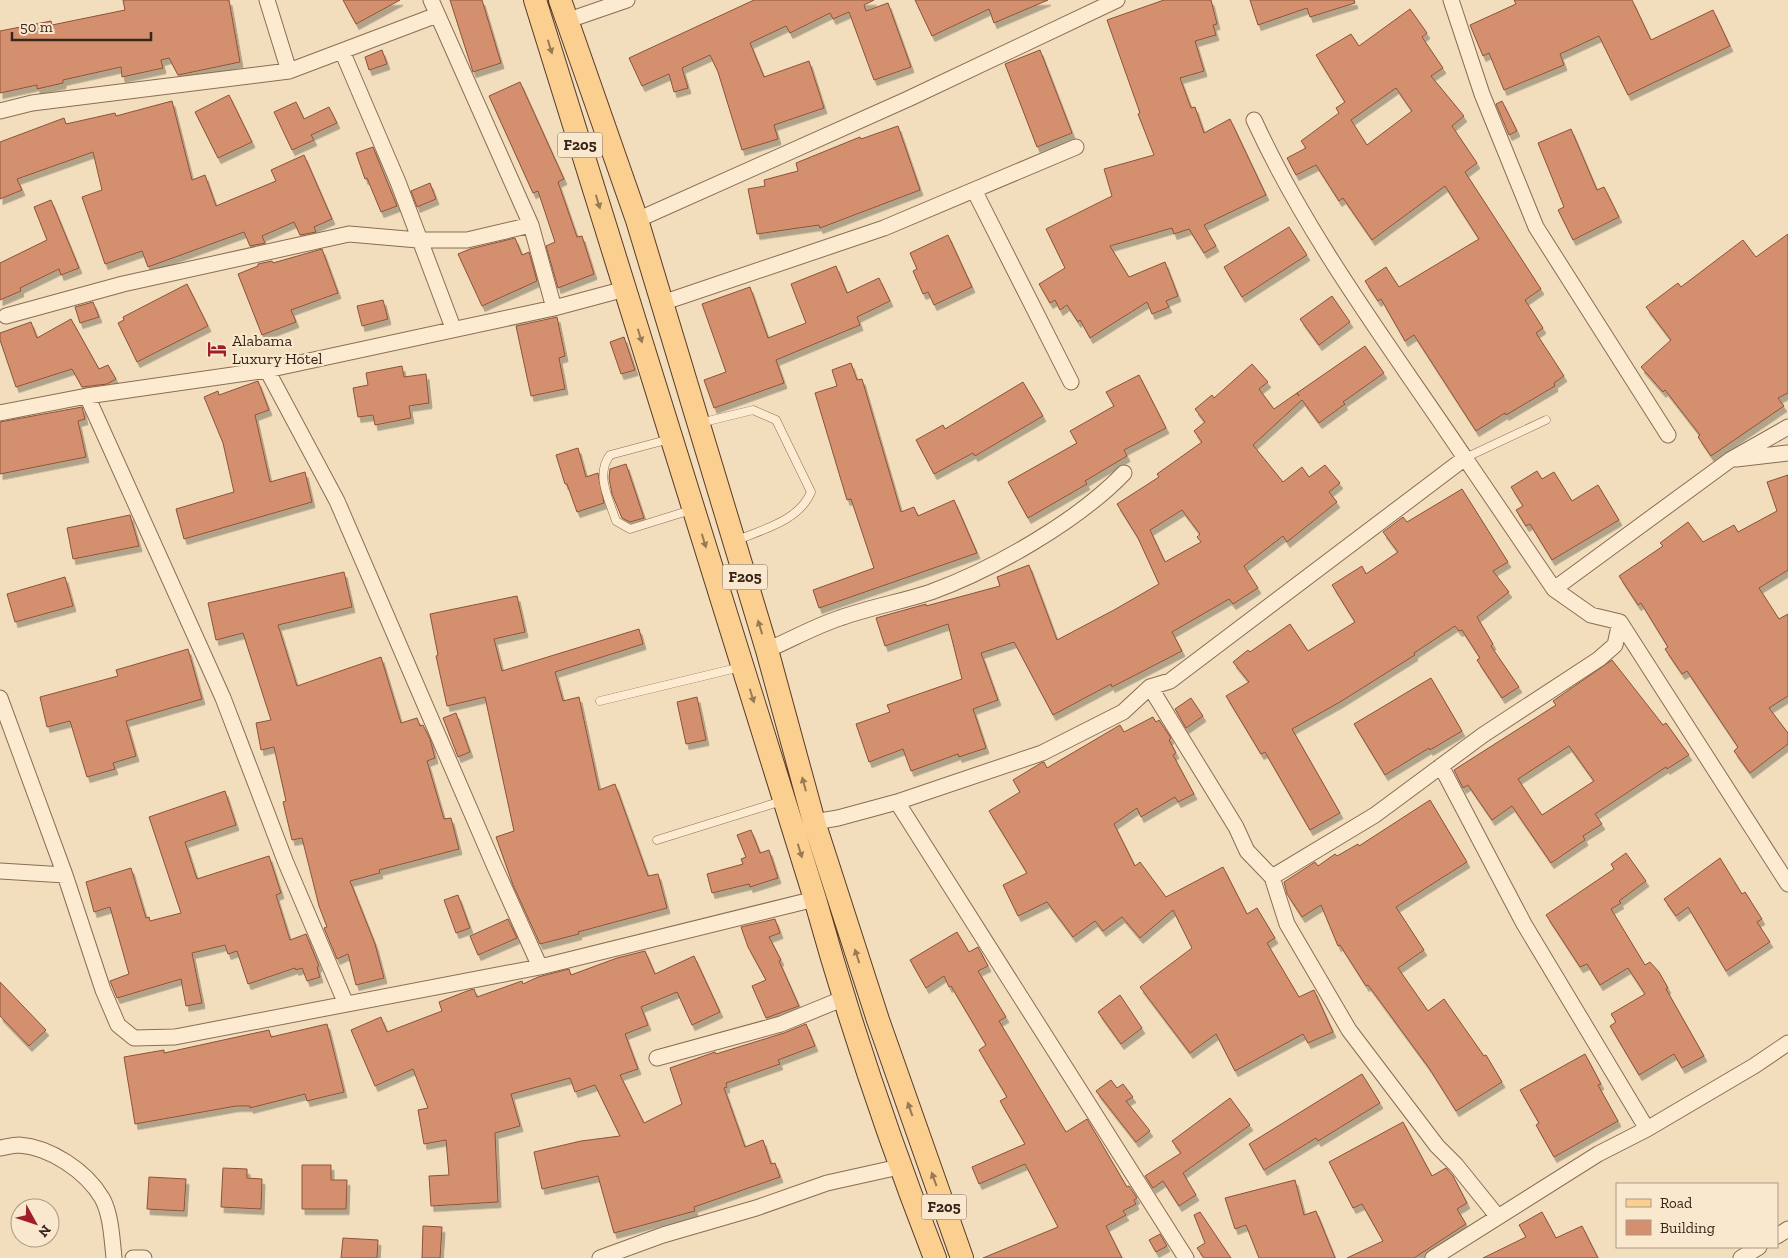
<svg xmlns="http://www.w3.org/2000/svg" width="1788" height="1258" viewBox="0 0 1788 1258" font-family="'Zilla Slab',serif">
<defs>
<filter id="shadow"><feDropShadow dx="3" dy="5.5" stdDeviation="0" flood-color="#0004"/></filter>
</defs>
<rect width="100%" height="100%" fill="#f2ddbc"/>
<path fill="#d4906e" stroke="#8d5237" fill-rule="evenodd" filter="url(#shadow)" d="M123,0h106l11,62 -62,13 -9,-17 -8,2 2,8 -41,9 -1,-10 -58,13v3l-26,6v-4l-37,8v-62l51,-10 1,4 73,-15z
M343,0h57l-44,24z
M450,0h32l19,63 -28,9z
M754,0h120l-10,5 2,6 22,-8 23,64 -37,13 -25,-68 -16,7 -3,-6 -40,20 -4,-7 -36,17 14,34 45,-16 15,47 -50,17 4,14 -36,11 -24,-78 -8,-17 -28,13 6,20 -14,4 -5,-18 -27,12 -13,-28z
M915,0h133l-54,23 -5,-14 -57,27z
M1164,0h47l6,24 -4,1 3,10 -21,6 9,30 -24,7 11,30 4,-1 9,26 26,-14 36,76 -62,30 12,21 -12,7 -15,-24 -15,5 -2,-6 -62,18 19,31 36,-15 13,34 -12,5 3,6 -17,7 -5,-12 -57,36 -10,-18 -2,2 -11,-17 -7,5 -5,-10 -5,3 -11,-19 26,-16 -19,-39 66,-33 -8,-27 50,-14 -16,-41 2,-1 -33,-93z
M1250,0h104l1,3 -45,14 -3,-9 -49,17z
M1514,0h118l19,40 62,-30 17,36 -102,49 -29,-59 -39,18 4,11 -60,25 -15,-37 -6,3 -13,-31 46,-21z
M1410,9l17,24 -5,4 21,31 -12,8 33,40 -12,10 25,37 -12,9 76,117 -16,11 18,28 -7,5 28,43 -10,7 1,3 -49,29 -1,-2 -29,18 -62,-96 -9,6 -24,-42 -3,2 -13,-20 21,-14 13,20 80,-48 -34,-53 -73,54 -29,-42 -4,3 -23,-36 -20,10 -9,-17 19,-10 -5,-7 38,-28 -3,-5 9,-6 -29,-47 35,-21 8,12zM1396,88l16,23 -45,34 -16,-25z
M382,50l5,14 -18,6 -4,-13z
M1040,50l32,83 -35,14 -32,-83z
M520,82l44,97 -6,3 19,55 5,-1 12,38 -36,14 -12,-42 9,-4 -17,-51 -5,2 -44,-97z
M229,95l23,47 -34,16 -23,-46z
M172,101l20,79 13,-5 11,31 60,-25 -5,-11 33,-15 28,64 -18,8 2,5 -16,3 -6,-13 -32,14 3,7 -15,3 -6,-14 -96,35 -6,-16 -37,13 -23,-67 20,-7 -9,-38 -76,27 5,11 -22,9v-57l64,-24 2,6 49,-11 1,3z
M1502,101l15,30 -8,4 -13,-31z
M296,102l8,17 25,-12 8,16 -26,12 3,5 -22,10 -18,-38z
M898,126l22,64 -100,38 -1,-3 -62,9 -9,-45 17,-3 -1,-6 34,-9 -2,-8 64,-26 1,2z
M1571,129l26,61 7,-3 15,30 -46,23 -15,-30 6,-3 -26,-64z
M373,147l24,59 -16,6 -14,-34 -2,1 -9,-26z
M430,183l6,16 -19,8 -6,-16z
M51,200l28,68 -18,7 -2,-6 -39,19 1,3 -21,9v-37l47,-23 -13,-33z
M1289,227l18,28 -65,42 -18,-30z
M1788,234v159l-10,5 6,8 -73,50 -13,-19 2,-2 -35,-45 -2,2 -22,-25 30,-27 -25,-33 32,-24 3,4 62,-47 13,17z
M948,235l24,52 -38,18 -6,-13 -5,2 -10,-23 4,-2 -7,-16z
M515,238l7,17 7,-3 8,29 -55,25 -24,-52 12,-5z
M322,249l16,44 -47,17 5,12 -34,13 -24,-61 20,-8v-2l14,-3 1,2z
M836,266l11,27 32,-15 11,23 -33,16 3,8 -84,35 8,23 -70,25 -10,-28 22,-8 -24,-68 48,-17 18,51 38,-15 -15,-39z
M187,284l21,42 -71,36 -19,-39 6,-3 -1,-3z
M1332,296l18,26 -31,23 -19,-26z
M383,300l5,19 -26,7 -5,-20z
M93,302l6,15 -19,6 -5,-16z
M557,317l8,39 -6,2 6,31 -34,7 -15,-70z
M71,319l28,50 9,-4 8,14 -9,5 -25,3 -10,-18 -56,18 -16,-47v-7l31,-11 6,16z
M624,337l11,33 -14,4 -11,-32z
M1365,346l19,27 -41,29 2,2 -26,19 -17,-23 -49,45 30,37 19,-15 7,10 16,-12 15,18 -11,9 8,10 -50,40 -4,-6 -39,30 14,22 -25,16 -4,-5 -57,33 10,19 -70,36 -1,-3 -58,31 -39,-73 -33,11 17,47 -25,9 13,39 -27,9 -1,-3 -47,17 -8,-22 -34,13 -13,-38 34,-12 -3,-7 75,-26 -14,-55 -63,22 -9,-28 50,-14v2l74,-20 -3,-9 32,-12 28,75 57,-30 45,-26 -21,-46 -21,-34 42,-27 -2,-3 45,-32 -8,-11 11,-9 -10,-13 17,-14 2,3 38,-34 16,18 -9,7 15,20 23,-16 2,3 -2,-3zM1182,510l18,24 -3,3 4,5 -36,20 -15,-32z
M851,363l6,17 5,-1 39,133 13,-5 4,9 36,-16 23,53 -158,55 -6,-18 61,-22 -23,-69 -4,1 -32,-107 22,-7 -5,-16z
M402,366l2,11 22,-3 3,29 -20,3 2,12 -36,7 -2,-10 -15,2 -5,-29 15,-3 -2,-12z
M1139,375l27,53 -42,22 3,6 -42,25 2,3 -59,34 -20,-36 69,-39 -7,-12 44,-25 -8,-14z
M258,381l11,29 -14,5 15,67 35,-10 7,30 -128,37 -8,-30 58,-17 -11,-49 -19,-46 14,-6 1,4z
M1023,382l20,34 -68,40 -2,-3 -39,21 -18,-34 27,-15 2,4z
M82,407l3,12 -7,2 8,36 -86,17v-52z
M578,448l8,29 12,-4 6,30 -27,9 -10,-28h-2l-9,-29z
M626,464l18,54 -14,4 -8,-4 -10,-24 -3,-16 1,-9z
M1537,471l5,8 12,-7 18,29 26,-16 21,35 -67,40 -22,-36 -4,2 -10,-16 7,-4 -12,-19z
M1788,475v95l-29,18 20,31 9,-5v82l-19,12 19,25v11l-38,29 -16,-22 4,-4 -51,-76 -5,3 -17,-25 3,-2 -27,-44 -3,2 -19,-29 44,-30 -3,-3 28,-21 15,20 31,-17 4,7 39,-21 -10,-29z
M1462,489l46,73 -15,9 16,21 -32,25 16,27 -2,2 28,41 -17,11 -25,-38 3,-2 -18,-28 -3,1 -4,-5 -41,27 1,2 -75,47 -48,27 48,84 -30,17 -45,-78 -4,2 -35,-58 23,-14 -16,-20 15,-12 2,2 40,-28 18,27 47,-29 -23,-37 30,-19 4,8 32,-22 -15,-20 20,-15 4,5z
M130,515l9,31 -66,13 -6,-31z
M344,572l8,35 -74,18 19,61 84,-29 20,66 16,-5 3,8 3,-1 7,14 5,19 -8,3 17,58 7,-1 8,31 -80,21 1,3 -30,8 25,63 9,34 -28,7 -8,-31 -11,5 -13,-31 3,-1 -8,-21 -17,-68 -10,2 -9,-38 3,-1 -12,-54 -13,3 -5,-27 15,-3 -28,-87 -27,7 -8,-37z
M65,577l8,29 -58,16 -8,-28z
M517,596l8,36 -31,7 8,32 137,-42 4,15 -88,28 8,29 16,-4 20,93 16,-6 33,92 10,-2 9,34 -89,24 1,2 -39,10 -27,-59 -17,-48 18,-6 -29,-134 -38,9 -11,-50 2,-1 -8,-41z
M188,649l14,50 -76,22 10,35 -23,7 2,6 -28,8 -17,-56 -23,6 -7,-30 78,-21 -2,-6z
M1612,660l51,65 3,-2 23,32 -22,14 -1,-2 -71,47 7,10 -19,12 2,4 -34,23 -39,-57 -20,14 -24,-35 -5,3 -9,-18 102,-65 -3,-4zM1569,746l25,35 -52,34 -24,-36z
M1431,678l31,53 -32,19 -1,-2 -44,27 -31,-51z
M697,697l9,43 -20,4 -9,-42z
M1191,698l12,18 -17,12 -11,-19z
M456,713l14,39 -12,5 -15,-39z
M1153,717l3,5 3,-2 12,18 -2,2 7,13 -3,2 21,39 -16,8 -3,-5 -34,20 -4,-9 -23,16 21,42 5,-4 26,35 57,-30 24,47 10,-6 18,30 -8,5 32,54 15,-7 19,42 -25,11 -5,-9 -68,37 -19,-37 -26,19 -50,-66 52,-39 -19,-38 -33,28 -18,-21 -19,14 -8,-10 -22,16 -26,-35 -29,14 -15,-31 24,-12 -38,-62 31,-19 -7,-12 28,-17 3,-1 3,6 73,-43 4,7z
M225,791l11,34 -51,17 12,37 72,-23 12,37 -5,2 14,45 16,-6 13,32 -2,1 3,10 -13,4 -5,-13 -6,2 -1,-2 -47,16 -11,-33 -9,3 -3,-9 -33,8 10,50 -16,3 -5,-27 -64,19 -7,-17 19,-7 -19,-67 -16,5 -8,-30 45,-14 15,50 3,-1 1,4 31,-8 -32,-96z
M1430,800l37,62 -71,45 28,43 -26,18 30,43 16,-12 40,57 2,-1 16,27 -46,29 -27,-43 -61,-83 -2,1 -26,-41 -2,1 -17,-41 -19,12 -15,-23 -3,-12 31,-20 3,4 17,-12 2,2 21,-12 1,2z
M751,830l9,23 9,-3 9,28 -28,9 -1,-3 -37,9 -5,-19 36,-10 -2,-5 5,-2 -9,-22z
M1626,853l20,28 -27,20 2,2 -10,6 34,56 5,-3 9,10 9,16 -2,1 38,67 -22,12 -8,-14 -35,21 -29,-49 6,-4 -5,-8 34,-20 -17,-26 -28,17 -13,-21 -7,3 -34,-52 68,-46 -3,-5z
M1720,858l22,36 3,-2 17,27 -5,3 13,20 -44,29 -38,-64 -12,9 -12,-17z
M458,895l12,33 -14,5 -12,-33z
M508,919l9,19 -39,17 -8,-19z
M775,919l5,14 -11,4 12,23 -2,1 20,45 -33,12 -14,-32 14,-6 -18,-33 -7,-20z
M957,932l12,20 9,-5 10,19 -10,5 28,46 -7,4 67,111 21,-13 40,68 2,-1 8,12 -3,2 2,4 -13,7 3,4 -20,11 16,32h-139l75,-31 -33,-63 -46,20 -7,-17 53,-23 -25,-43 7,-4 -28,-47 7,-5 -35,-59 -2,1 -5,-11 -18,12 -16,-28z
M645,951l10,23 39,-18 26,56 -28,13 -15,-33 -36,15 7,18 -23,9 13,35 -18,6 24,48 38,-19 -12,-36 45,-16 1,2 68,-21 22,-9 9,22 -37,14 2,4 -54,19 1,4 -3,1 21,59 18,-7 8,24 4,-1 5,14 -86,30 1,4 -81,22 -16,-57 -56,13 -8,-37 47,-11 39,-5 -25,-51 -20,7 -5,-14 -59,16 9,32 -25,7 3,69 -67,4 -2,-30 20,-1 -3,-35 -22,4 -6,-34 10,-2 -15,-39 -38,17 -24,-56 30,-13 6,15 55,-21 -3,-9 28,-11 7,-2 3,8 45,-16 1,3 15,-7 31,-8 2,6 46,-17z
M0,982l46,48 -17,16 -29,-30z
M1120,995l22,33 -21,16 -23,-32z
M327,1024l17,68 -37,9 -2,-7 -55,14v-2h-14l-101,18 -11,-67 40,-7v3l105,-23 2,7z
M1585,1054l16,30 -3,1 20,36 -64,36 -18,-32 3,-2 -19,-33z
M1362,1074l18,29 -62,38 -2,-3 -52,32 -15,-26z
M1111,1080l6,8 6,-4 10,13 -7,4 24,30 -14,11 -40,-51z
M1230,1098l20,27 -67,48 13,22 -17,11 -16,-25 -10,7 -8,-12 36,-23 -9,-12z
M1403,1122l29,54 14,-8 7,8 14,27 -10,6 9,15 -52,34h-67l36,-17 -21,-37 -9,4 -24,-46z
M302,1165h29v15h16l-1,29h-44z
M223,1168l24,1v9l15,1 -1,30 -40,-2z
M149,1177l37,2 -2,32 -37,-2z
M1295,1180l9,35 12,-4 19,47h-76l-13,-33 -11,4 -10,-31z
M1200,1212l31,46h-27l-7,-10 8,-5 -11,-28z
M1542,1212l14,26 26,-12 16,32h-115l43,-21 -7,-12z
M423,1226l19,1 -2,31h-18z
M1160,1234l7,12 -11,6 -7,-12z
M343,1238l35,2 -1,18h-36z"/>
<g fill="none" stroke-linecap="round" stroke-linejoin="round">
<g stroke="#8b6d54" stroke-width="9">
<path id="service" d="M700,423l53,-13 23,10 35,72c-12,29 -48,37 -76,49
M670,439l-60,16c-15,20 -1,44 6,66l14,8 61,-19
M1465,458l81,-38
M600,701l141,-34
M657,840l125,-39"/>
</g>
<g stroke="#8b6d54" stroke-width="17">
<path id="minor" d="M267,0l22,71
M431,0l100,225 23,83 71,-19
M1451,0l31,94 54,133 132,208
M566,21l61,-21
M342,51l56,131 54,143
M0,111l32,-8 257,-32 148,-56
M1254,120c55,120 138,229 211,338
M974,190l97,192
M637,220l271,-121 209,-99
M662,303l222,-75 192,-81
M6,316l117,-32 226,-50 69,6h49l64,-15
M267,370l70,131 157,364 46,102
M87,396l136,302 63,165 60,141
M0,413l87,-17 180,-26 287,-62
M1736,459l52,-6
M1554,589l176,-129 58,-33
M767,650c24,-10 48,-24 73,-32 30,-11 61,-16 91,-26 63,-23 147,-71 193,-119
M1150,687l86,140 11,24 25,26 103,-62 108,-80 116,-76 16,-14 5,-23
M0,698l65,177 38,115 15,35 16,13 41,-1 365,-70 275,-68
M1441,766l83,158 123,205
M897,802l289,456
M814,822l24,-4 59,-16 145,-49 81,-41 27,-25 20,-6 295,-223 89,131 37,26 29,7 168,262
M0,871l65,4
M1272,877l15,47 62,106 88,116 19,19 42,52
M657,1058l124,-34 61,-25
M0,1148c6,-1 13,-3 19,-3 31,2 67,26 83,53 9,16 10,41 12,60
M1777,1236l11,-7
M133,1258h11
M600,1258l63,-23 93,-27 71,-25 72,-16
M1433,1258l165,-104 49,-25 107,-63 34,-23
M1741,1258l18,-11"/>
</g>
<g stroke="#583b29" stroke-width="24">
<path id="primary" d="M535,0l280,899c34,122 74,241 120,359
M560,0l77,220 130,430 47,172 64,198 84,238"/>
</g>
<use href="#service" stroke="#fcebd0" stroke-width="8"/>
<use href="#minor" stroke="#fcebd0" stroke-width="15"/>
<use href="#primary" stroke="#facf8f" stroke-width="22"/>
</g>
<defs><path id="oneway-solid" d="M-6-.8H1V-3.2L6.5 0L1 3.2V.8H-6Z" transform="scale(1.25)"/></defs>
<g fill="#9a7a54">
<use href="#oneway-solid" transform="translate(550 47) rotate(73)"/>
<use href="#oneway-solid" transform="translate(598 202) rotate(73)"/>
<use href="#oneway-solid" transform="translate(640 336) rotate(73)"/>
<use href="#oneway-solid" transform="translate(704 541) rotate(73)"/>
<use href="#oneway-solid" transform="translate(760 627) rotate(-107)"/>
<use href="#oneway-solid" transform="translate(752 696) rotate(73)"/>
<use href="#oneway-solid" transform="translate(804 784) rotate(-105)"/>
<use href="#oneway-solid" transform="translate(800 851) rotate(73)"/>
<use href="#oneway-solid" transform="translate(857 956) rotate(-108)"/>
<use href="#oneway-solid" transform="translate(910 1109) rotate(-109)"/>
<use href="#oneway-solid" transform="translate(934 1179) rotate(-110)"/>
</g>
<defs>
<g id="hotel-bare" transform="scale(1.5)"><path d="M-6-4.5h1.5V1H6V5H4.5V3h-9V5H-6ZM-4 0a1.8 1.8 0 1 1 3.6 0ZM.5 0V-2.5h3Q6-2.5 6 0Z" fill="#a01e2a" stroke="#f9e8cd" stroke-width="2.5" paint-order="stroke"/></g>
</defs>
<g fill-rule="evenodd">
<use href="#hotel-bare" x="217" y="349"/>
</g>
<g text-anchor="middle" stroke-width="4.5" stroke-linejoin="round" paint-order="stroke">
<g fill="#f9e8cd" stroke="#736050" stroke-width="1">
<rect x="557.5" y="132.5" width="45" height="25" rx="4"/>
<rect x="722.5" y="564.5" width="45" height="25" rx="4"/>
<rect x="921.5" y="1194.5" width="45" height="25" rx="4"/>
</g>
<g font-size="15" font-weight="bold" fill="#39261a">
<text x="580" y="150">F205</text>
<text x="745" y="582">F205</text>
<text x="944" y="1212">F205</text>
</g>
<g font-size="16" fill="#39261a" stroke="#f9e8cd" text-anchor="start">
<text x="232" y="346">Alabama<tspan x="232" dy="18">Luxury Hotel</tspan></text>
</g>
</g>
<rect x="1616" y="1183" width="162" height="65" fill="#f9e8cd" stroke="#ac9a85"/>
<rect x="1626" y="1199" width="25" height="8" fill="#facf8f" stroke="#ac9a85"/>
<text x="1660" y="1208" font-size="15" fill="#39261a">Road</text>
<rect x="1626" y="1220" width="25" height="15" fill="#d4906e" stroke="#ac9a85"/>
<text x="1660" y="1233" font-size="15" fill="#39261a">Building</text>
<g transform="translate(35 1223) rotate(130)"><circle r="24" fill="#f9e8cd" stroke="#ac9a85"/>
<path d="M0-4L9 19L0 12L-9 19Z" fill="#a01e2a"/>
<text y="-8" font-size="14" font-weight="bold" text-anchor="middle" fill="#39261a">N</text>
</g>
<path d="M12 32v8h139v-8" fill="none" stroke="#39261a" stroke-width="2.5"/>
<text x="20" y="32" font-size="15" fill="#39261a" stroke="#f9e8cd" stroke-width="4" paint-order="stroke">50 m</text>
</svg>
